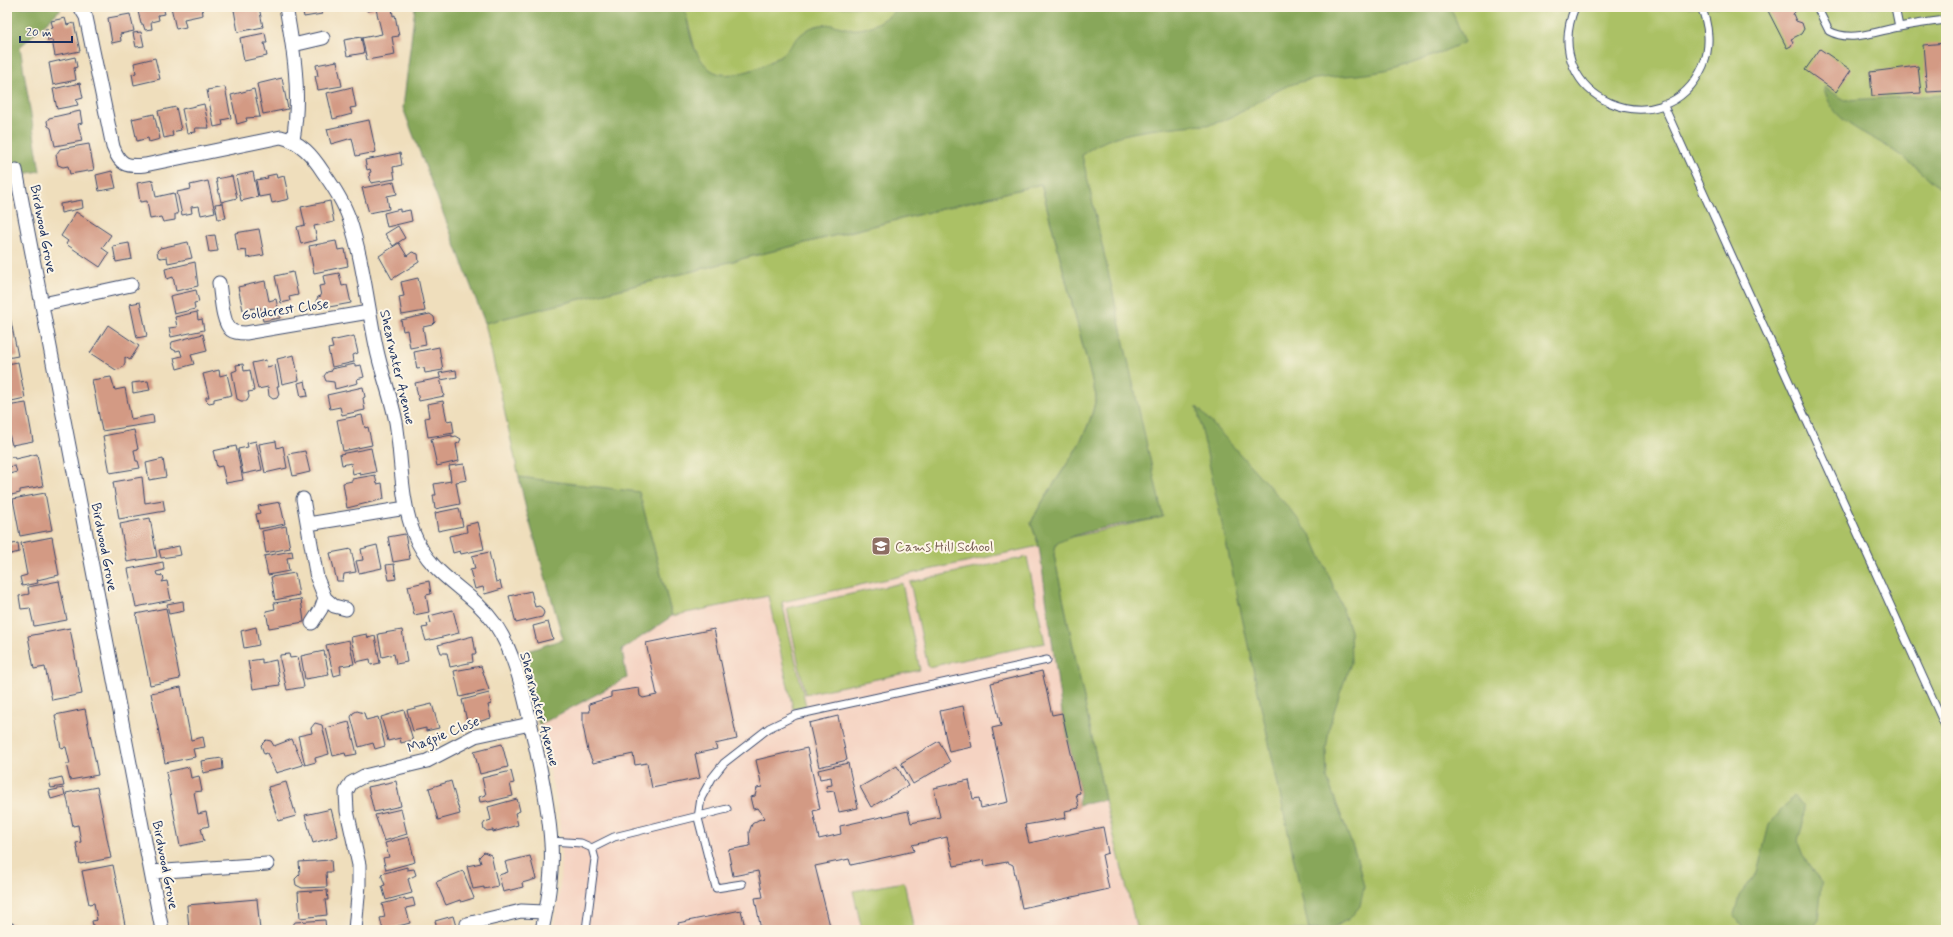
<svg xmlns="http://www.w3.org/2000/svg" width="1953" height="937" viewBox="0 0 1953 937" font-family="Mynerve,sans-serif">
<rect width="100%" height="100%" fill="#fcf5e5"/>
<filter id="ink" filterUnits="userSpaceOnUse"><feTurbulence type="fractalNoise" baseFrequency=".025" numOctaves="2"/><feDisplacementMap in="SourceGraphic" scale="8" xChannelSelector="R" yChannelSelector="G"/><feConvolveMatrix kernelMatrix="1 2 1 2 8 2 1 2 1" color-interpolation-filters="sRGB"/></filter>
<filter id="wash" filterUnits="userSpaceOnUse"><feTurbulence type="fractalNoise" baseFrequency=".012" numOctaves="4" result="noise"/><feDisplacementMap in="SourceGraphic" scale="16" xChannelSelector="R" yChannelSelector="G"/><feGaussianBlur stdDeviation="0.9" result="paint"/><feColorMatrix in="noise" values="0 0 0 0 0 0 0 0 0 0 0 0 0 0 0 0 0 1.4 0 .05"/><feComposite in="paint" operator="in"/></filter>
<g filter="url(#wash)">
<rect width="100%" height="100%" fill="#efdebc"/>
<path fill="#f5d3c2" d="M1059,180l250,750h-756l7,-43 1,-49 -3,-29 -36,-156 41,-14 -17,-57 -61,-259z"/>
<path fill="#abc165" stroke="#637862" d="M684,7h1262v923h-809l-32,-130 -51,-245 2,-12 7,-4 100,-22 -104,-337 -351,-80z
M1041,184l55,212c-7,49 -45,84 -65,127l8,23 -257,56 24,104 -13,3 -25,-113 -96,20 -33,-123 -120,-16 -34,-154z
M1027,557l18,86 -117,24 -18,-85z
M902,583l18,87 -115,24 -18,-86z
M904,882l10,48h-52l-9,-39z"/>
<path fill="#88a75a" stroke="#526b5c" d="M7,7h56l-43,40 20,124 -33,6z
M415,7h269c4,13 6,33 12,44 2,5 10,16 15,19 18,13 58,-5 73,-17 9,-9 18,-24 32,-27 13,-4 23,1 35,3 18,2 37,-11 49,-22h550l15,35c-30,13 -59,26 -92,31 -25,4 -52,3 -77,10 -31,9 -53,34 -84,41 -9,2 -18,1 -27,2 -36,4 -75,6 -103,29l81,362c-29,6 -82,12 -107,27l-2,11 51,245 -27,5 2,-12 -18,-80 -23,-167 -8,-23c20,-43 58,-78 65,-127l-55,-212 -556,139 -82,-215z
M1824,87l21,13 101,-5v99c-17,-16 -35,-32 -55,-45 -27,-18 -60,-26 -67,-62z
M1197,407l92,101 23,29 27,62 11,32 1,32 -12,33 -9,28 -4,26 1,28 30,80 7,29 -4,19 -11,13 -21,11h-19z
M519,477l120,15 33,124 -50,34 5,28 -88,47 -17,-72 41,-14 -37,-130z
M1793,796l11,10 -1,18 -5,16 9,23 15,21 -4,36 -8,10h-57l-10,-3 -9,-12 5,-19 18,-23 12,-48z"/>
<g id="blocks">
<path fill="#d39a84" d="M137,7h26l2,7 -7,1 1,5 -8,2 1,7 -7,1 -2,-6h-2z
M171,7h31l1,8 -19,4 2,8 -10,2z
M246,7h13l4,20 -25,5 -4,-22z
M302,7h34v1l-15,2 1,4 -18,3z
M366,7h26l1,9 2,-1 4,21 -7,1 3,18 -28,5 -5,-22 20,-4 -6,-25 -9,2z
M1766,7h28l2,4 -3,3 3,7 6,2 2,6 -3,5 -10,5 2,3 -2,4 -4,2z
M1917,7h28v1l-28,3z
M130,14l4,17 -14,3 1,7 -9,2 -4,-25z
M65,18l2,7 7,-2 6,28 -25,5 -3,-16 -4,1 -3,-12 8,-1 -2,-7z
M141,32l3,14 -8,1 -3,-14z
M265,33l2,10h-3l3,13 -23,5 -4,-23z
M361,37l3,16 -17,3 -3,-16z
M1946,43v48l-19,1 -4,-47z
M1820,49l31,21 -15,22 -31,-22z
M75,57l2,10 -3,1 2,12 -23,5 -4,-22z
M155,58l5,21 -26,6 -2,-11 4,-1 -2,-10z
M337,61l5,25 -24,4 -3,-14h3l-2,-11z
M1918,66l3,27 -49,3 -2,-24z
M282,78l6,31 -25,5 -6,-30z
M80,83l3,15 -7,2 2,5 -21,4 -4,-20z
M225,87l6,31 -9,2 1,5 -9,2 -7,-37z
M352,87l4,20 -6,1 2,6 -19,5 -6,-26z
M254,89l6,28 -14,1 1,3 -10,3 -6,-29z
M204,104l5,24h-14l1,4 -9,1 -5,-24z
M176,107l5,23 -9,2 1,4 -9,2 -6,-27z
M80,111l2,12 -4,1 4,17 -27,5 -4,-18 -3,-2 -1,-5 2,-3z
M154,114l6,25 -11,3 -1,-4 -11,3 -5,-22z
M369,120l7,32 -20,4 -4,-18 -21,6 -4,-15z
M89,144l5,26 -24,4 -2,-8 -5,1 -5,-2 -2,-10 4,-6z
M400,153l2,12 -9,2 2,12 -24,4 -2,-10 2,-1 -1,-3 -3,1 -2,-10z
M112,171l4,17 -17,3 -3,-16z
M253,172l5,25 -17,4 -5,-25z
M276,174l1,4 7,-2 5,23 -17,4 -2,-8 -11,2 -3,-17 12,-2 -1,-2z
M232,176l5,22 -16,4 -5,-23z
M153,180l3,17 18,-4 4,21h-3v6l-12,2 -2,-5 -11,2 -3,-18 -7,1 -3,-19z
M208,181l7,31 -14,3 -2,-9 -8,1 1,6 -10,2 -5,-23 14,-3 -1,-4z
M394,182l3,12 -10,2 2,13 -20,4 -7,-25z
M82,200l1,8 -22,5 -1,-9z
M330,201l4,21 -20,4 3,14 -16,4 -4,-17 8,-2 -4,-18z
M223,203l3,15 -8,1 -3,-15z
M400,209v3l10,-2 2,11 -25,6 -3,-14z
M76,212l35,23 -9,13 7,5 -9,14 -34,-23 2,-3 -7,-5z
M398,226l7,12 -12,8 -8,-12z
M259,229l5,26 -17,3 -1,-8 -8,1 -3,-18z
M215,235l3,16 -9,1 -3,-16z
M336,241l2,9 7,-1 3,17 -34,7 -5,-27z
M188,242l4,16 -24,5 -1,-6 -6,1 -3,-1 -1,-6 3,-3z
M129,243l3,16 -16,3 -3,-16z
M399,243l8,13 5,-4 6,2 1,8 -27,17 -13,-23z
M195,262l3,24 -22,5 -3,-14 -6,2 -2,-10z
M293,272l5,23 -9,2 1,4 -9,2 -6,-27z
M339,273l3,13 5,-1 4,18 -22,4v-1l-11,1 -2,-6 2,-4 3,-1 -2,-10 6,-1 -2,-9z
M418,278l7,33 -23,4 -3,-18 5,-1 -3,-14z
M265,281l4,20 7,-2 4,19 -17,3 -3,-14 -17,3 -5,-23z
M196,290l3,12 -5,1 1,6 -21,5 -4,-18z
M140,302l7,34 -10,2 -7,-34z
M197,312l1,8 4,-1 2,11 -33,7 -2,-9 8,-1 -2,-10z
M430,314l4,3 1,5 -3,3 -9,2 3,18 -16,3 -3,-18 -4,1 -2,-11z
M7,317h3l8,39 -11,2z
M108,325l31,21 -9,14 -5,-3v6l-3,5 -6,2 -26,-17z
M203,334l4,17 -16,4 3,9 -17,5 -3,-11 8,-2 -2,-6 -4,1 -4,-2 -1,-3 1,-4z
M354,336l4,17 -5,2 1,7 -22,5 -4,-18 5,-1 -2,-7z
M439,347l4,23 -18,3 -1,-5 -7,1 -3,-17z
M294,355l5,25 -17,4 -5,-25z
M266,360l1,7 8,-2 4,21h-2l2,8 -2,4 -4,1 -4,-3 -1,-9 -10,2 -6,-26z
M18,362l7,36 -18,4v-38z
M243,364l1,7 6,-1 4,21 -6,1 1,5 -2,4h-6l-4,-2 -5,-27 5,-2 -1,-5z
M355,364v2l6,-1 3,12 -7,2 1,4 -23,6 -1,-7 -8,-1 -2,-5 3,-4 5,-1 -1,-2z
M219,370l1,6 7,-2 5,21 -18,4v3l-5,1 -3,-3v-3h3l-6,-23z
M456,370l1,7 -16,3 -2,-7z
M111,377l4,13 10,-2 6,31 22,-4 1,8 -52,8 -10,-51z
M440,378l4,18 -25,5 -4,-18z
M148,381l2,9 -17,3 -1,-10z
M305,381l3,15 -7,1 -3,-14z
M363,387l2,10 -2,1 2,12 -23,5 -2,-8 -10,2 -3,-14z
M443,401l4,20 5,-1 2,13 -26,4 -3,-19 4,-1 -2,-13z
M26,403l7,38 -21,4 -5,-18v-21z
M362,415l3,13 3,-1 4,18 -29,6 -6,-31z
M134,430l4,19 -4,1 2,11h2l2,7 -30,5 -7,-37z
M452,435v2l4,-1 5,3 -2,4 -3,1 3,17 -22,5 -6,-27z
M256,441l6,29 -19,4 -5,-25 10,-2 -1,-4z
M276,441l1,7 6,-2 4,22 -22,5 -6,-29z
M236,446l7,34 -17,3 -4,-17 -5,1 -4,-16z
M371,448l5,24 -16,3v-3l-7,2 -2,-11 -9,2 -2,-11z
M305,451l5,21 -17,4 -5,-22z
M37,454l6,32 -23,4v3l-13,3v-14h3l-1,-8 8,-2 -2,-6 -8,1v-9l7,-1 1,2z
M163,459l3,18 -17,3 -3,-17z
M464,464l3,16 -11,2 4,22 -25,5 -2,-14h3l-2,-11 17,-3 -2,-15z
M375,475l2,9 5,-1 2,16 -37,9 -4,-25 9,-2v-2z
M142,477l3,26 18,-3 2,11 -46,8 -6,-37z
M45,493l7,37 -32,6 -7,-37z
M8,496l2,8h-3v-7z
M280,502l5,22 -26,5 -3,-15 4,-1 -2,-7z
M459,508l4,18 -25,5 -3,-18z
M150,518l7,39 -30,5 -7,-38z
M478,522l6,27 -23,5 -1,-3 -7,2 -4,-17 18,-4 -1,-7z
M286,526l4,22 -24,5 -4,-22z
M405,534l5,25 -17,3 -5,-25z
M52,537l7,38 -22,5 1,3 -16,3 -2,-9 7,-2 -6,-32z
M18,543l1,9 -12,3v-10z
M377,545l5,23 -23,5 -3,-12 7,-1 -2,-11z
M179,546l2,9 -20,3 -2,-8z
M351,549l5,23 -12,2 -1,7h-6l-7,-28z
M292,551l1,6 -6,1 2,13 -21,4 -4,-19z
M489,552l7,30 4,-1 2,8 -17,5 -2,-7 -8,2 -5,-19 5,-1 -3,-13z
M163,562l1,8 -8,2 1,3 6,1 1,3 -2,3 5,-1 4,19 -35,7 -8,-38z
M394,564l2,15 -7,1 -3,-15z
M295,573l4,22 -24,5 -4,-23z
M59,581l8,39 -33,6 -4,-18 -9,1 -2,-13 10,-2 -1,-7z
M429,581l2,13 -5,1 3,17 -15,3 -6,-29z
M531,591l4,16 4,-1 3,2 2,5 -2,4 -26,6 -7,-27z
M301,599l3,23 -35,6 -3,-17 9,-2 -1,-6z
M183,601l1,10 -15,3 -2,-10z
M166,608l14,71 -30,6 -14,-71z
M453,610l6,23 -33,8 -4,-13 6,-1 -1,-3 4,-1 -2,-7z
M548,622l5,17 -16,4 -4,-17z
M256,627l3,18 -15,3 -3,-17z
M70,628l12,66 -30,6 -7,-33 -11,2 -6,-33z
M714,629l23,110 -22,5 2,5 -22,5 5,24 -48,10 -5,-25 -12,2 -2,-11 -40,9 -5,-12 -5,-25v-14h7l-1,-8 22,-7v-5l28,-4 1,8 3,2 14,-3 -11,-52z
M402,630l5,32 -11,2 -2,-10 -12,3 -4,-23z
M367,634l1,4 7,-2 5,27 -9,2 -1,-6 -14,3 -5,-25z
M473,636l3,18h-4l1,8 -23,5 -3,-14h-6l-3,-8z
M349,640l5,24 -14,2 1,8 -7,2 -8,-31z
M324,651l5,24 -24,4 -4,-23z
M289,654l1,4 8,-1 6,30 -17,3 -7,-30v-5z
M262,659v4l14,-3 4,25 -27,4 -5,-28z
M481,666l8,24 -29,7 -6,-26z
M1042,671l10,44 10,-2 18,80 -4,1 3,14 -14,3 1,7 -41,7 4,18 74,-16 5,26 -6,2 7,34 -87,19 -9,-43 -6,-3 -22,4 -1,-6 -30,6 -7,-29 -35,8 2,6 -63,14 -2,-6 -34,7 16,64h-70l-6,-32 8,-1 -5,-26 -25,5 -5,-26 22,-4 -1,-14 3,-8 6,-4 7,-2 -7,-10 -5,1 -3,-12 5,-1 2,-8 5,-1 -6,-27 51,-12 13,61 -7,2 6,28 22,-5 -1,-8 68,-15 3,12 29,-6 -6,-29 35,-8 4,19 6,-1 2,10 27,-6 -16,-74 9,-2 -10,-43z
M181,687l10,53 12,-3 2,10 -12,2 2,8 -30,6 -14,-70z
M489,693l2,11 -3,1 3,13 -23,7 -6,-25z
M432,704l7,24 -13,3v-3l-13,3 -6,-21z
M963,706l9,41 -23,5 -9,-41z
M85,709l13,66 -28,5 -4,-16h4l-4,-17 -5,1 -6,-33z
M404,710l9,30 -12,3 -1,-5 -12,3 -7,-24z
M357,711l7,2 2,7 12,-3 7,29 -10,3 -2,-6 -14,4 -8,-30 2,-4z
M838,716l9,44 -28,7 -10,-44z
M349,722l8,32 -11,2 -1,-3 -12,3 -7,-28z
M315,723l7,2 7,29 -14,4 1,4 -11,3 -7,-29 14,-3 -1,-5z
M292,739l11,26 -27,8 -9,-20 -3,1 -3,-9 5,-5 5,1 3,5z
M939,741l11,21 -37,22 -12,-21z
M502,744l6,23 -28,7 -6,-23z
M222,758l1,11 -20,4 -2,-12z
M848,763l10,45 -19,4 -5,-21 -7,1 -1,-6 6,-1 -1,-8 -11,2 -2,-9z
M897,766l11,20 -37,21 -11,-20z
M189,767l2,11 8,-2 3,15 -8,1 4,22 8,-2 3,14 -8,2 3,13 -24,5 -14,-74z
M511,771l3,12 -4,1 3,12 -25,6 -1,-1 -7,1 -1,-5 7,-2 -4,-17z
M62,777l2,9 -13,2 -2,-8z
M396,781l5,25 -27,6 -6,-25z
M451,781l9,33 -22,6 -9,-32z
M286,782l10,34 -18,5 -10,-34z
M97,787l14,71 -31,6 -4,-21 5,-1 -3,-17 -5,1 -7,-33z
M63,788l2,7 -14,4 -2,-8z
M517,799l3,12 -5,2 3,12 -25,7v-2l-6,1 -3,-2 -1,-4 2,-3 6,-2 -3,-13z
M331,809l7,27 -25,7 -8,-28z
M401,809l6,25 -23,7 -9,-26z
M409,837l6,25 -29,8 -3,-12 6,-1 -4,-14z
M484,852l7,3 7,31 -14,3v-2l-11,2 -6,-23 14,-3 -2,-6z
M530,856l6,23 -14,4 1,4 -20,5 -4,-17 9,-3 -3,-10z
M331,860l1,12h-6l1,15 -25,1 -6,-3 -1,-6 5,-5 -1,-12z
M113,865l13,65h-32l-2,-9 5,-1 -3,-17 -5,1 -7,-33z
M407,867v3l7,-1 2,6 -8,4 4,14 -26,7 -4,-14 3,-1 -4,-11z
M463,871l11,27 -13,4 -1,-2 -14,5 -10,-23z
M327,890l1,10h-3l2,15 -27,3 -2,-26z
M405,898v2l8,-2 2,8 -9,2 4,15 -27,7 -3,-12 5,-1 -3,-13z
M257,899l3,31h-71l-2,-25z
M741,910l4,17 6,-1 -1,4h-71l-1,-7z
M453,916l4,14h-19l-3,-9z
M325,920l1,10h-34l-1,-2 4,-6z
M13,923l2,7h-8v-6z"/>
</g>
</g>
<g filter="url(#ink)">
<use href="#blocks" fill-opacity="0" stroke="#3b496c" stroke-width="1"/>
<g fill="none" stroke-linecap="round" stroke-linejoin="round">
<g stroke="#3b496c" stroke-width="9">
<path id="lane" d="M1575,7c-38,92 90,144 128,59 8,-19 6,-41 -2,-59
M1817,7l12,24c22,12 48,0 70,-4 16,-3 31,-5 47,-7
M1895,7l4,20
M1663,104l283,624
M551,841l30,2 11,5 3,11 -9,71
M592,848l22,-11 113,-28
M742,884l-26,4 -18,-70 3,-20 11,-20 12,-15 45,-35 27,-13 251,-55"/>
</g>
<g stroke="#3b496c" stroke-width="15">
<path id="street" d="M80,7l6,10 27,130c7,18 13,20 32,18l136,-28c20,5 31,18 42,35 10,14 20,29 26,46 14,41 18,85 27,128 5,26 15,50 20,76 6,37 4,77 18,112 18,45 56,54 81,90 23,34 31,80 40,120 7,32 14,66 16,99 2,28 -3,60 -9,87
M286,7c8,45 15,87 7,133
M293,45l30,-7
M16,170l146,760
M219,283c2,11 3,40 12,47 4,3 10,3 15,3l123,-21
M43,304l88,-19
M303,499l14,79 8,20
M308,524l98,-16
M312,623l9,-14 4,-11 9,8 12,3
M151,872l116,-8
M467,924l54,-13 24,1
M355,930l4,-45v-20l-12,-54 -1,-19 5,-9 13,-7 63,-15 48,-25 55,-12"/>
</g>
<use href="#lane" stroke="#fff" stroke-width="7"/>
<use href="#street" stroke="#fff" stroke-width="13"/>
</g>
</g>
<defs>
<g id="school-square" transform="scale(1)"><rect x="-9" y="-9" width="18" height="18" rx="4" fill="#8d6e63" stroke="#fcf5e5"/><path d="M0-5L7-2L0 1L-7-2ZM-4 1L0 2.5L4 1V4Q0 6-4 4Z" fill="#fff"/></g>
</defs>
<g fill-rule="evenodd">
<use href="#school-square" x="881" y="546"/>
</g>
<g text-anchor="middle" stroke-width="4" stroke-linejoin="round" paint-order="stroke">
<g font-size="14" fill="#1b2f5e" stroke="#fcf5e5">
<text transform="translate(44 229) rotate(79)" y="5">Birdwood Grove</text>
<text transform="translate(285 309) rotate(-8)" y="5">Goldcrest Close</text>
<text transform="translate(398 367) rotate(77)" y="5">Shearwater Avenue</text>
<text transform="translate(105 547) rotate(79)" y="5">Birdwood Grove</text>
<text transform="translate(540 709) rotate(75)" y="5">Shearwater Avenue</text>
<text transform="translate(443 734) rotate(-22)" y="5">Magpie Close</text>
<text transform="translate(166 865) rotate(79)" y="5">Birdwood Grove</text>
</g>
<g font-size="14" fill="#785e54" stroke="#fcf5e5" text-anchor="start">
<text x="895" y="551">Cams Hill School</text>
</g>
</g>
<rect width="1953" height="937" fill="none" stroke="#fcf5e5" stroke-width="24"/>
<path d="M20 36v6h52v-6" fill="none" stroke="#1b2f5e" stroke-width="2"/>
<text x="26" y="36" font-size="12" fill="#1b2f5e" stroke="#fcf5e5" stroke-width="3" paint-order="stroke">20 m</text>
</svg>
